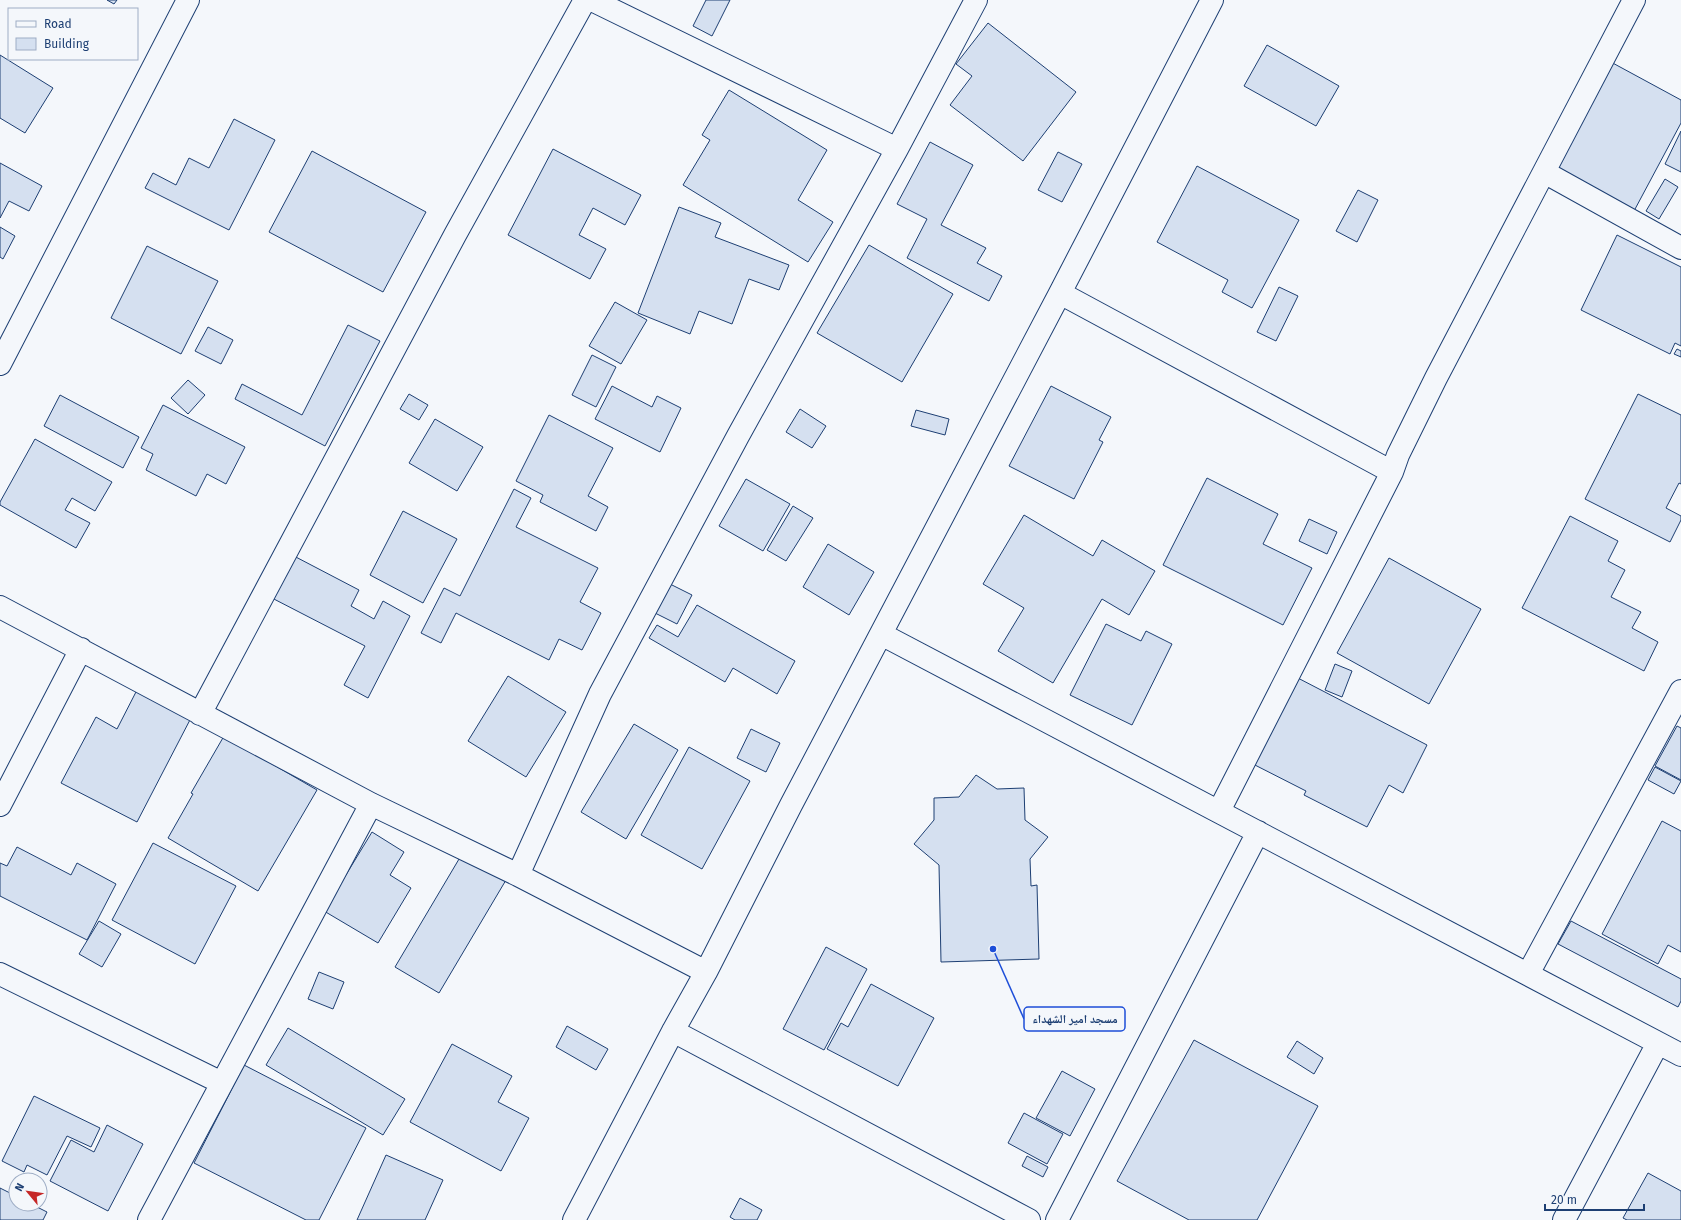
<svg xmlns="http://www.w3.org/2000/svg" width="1681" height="1220" viewBox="0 0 1681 1220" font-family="'Fira Sans','Noto Naskh Arabic',sans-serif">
<rect width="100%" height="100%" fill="#f4f7fb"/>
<path fill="#d5e0f0" stroke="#1d3f73" d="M107,0h10l-3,4z
M706,0h24l-18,36 -19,-10z
M988,23l88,69 -53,69 -73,-56 22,-29 -16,-12z
M1267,45l72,41 -23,40 -72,-40z
M0,55l53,33 -28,45 -25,-15z
M1609,61l72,39v23l-47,88 -82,-44z
M729,90l98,60 -29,50 35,22 -25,40 -125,-77 27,-45 -8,-5z
M234,119l41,21 -46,90 -84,-42 8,-15 23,12 13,-27 20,10z
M1681,131v41l-16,-8z
M930,142l43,23 -32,60 45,23 -9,15 25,13 -13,25 -82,-43 20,-39 -30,-15z
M553,149l88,46 -16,30 -32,-17 -14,27 27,14 -16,30 -82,-44z
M312,151l114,61 -43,80 -114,-60z
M1058,152l24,12 -20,38 -24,-12z
M0,163l42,23 -13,25 -20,-10 -9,17z
M1197,166l102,54 -47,88 -30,-16 6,-12 -71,-38z
M1665,179l13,8 -19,32 -13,-8z
M1358,190l20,10 -21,42 -21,-11z
M679,207l42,16 -6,14 74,28 -10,25 -30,-11 -17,45 -33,-13 -9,23 -52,-21z
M0,227l15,9 -12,23 -3,-2z
M1617,235l64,32v79l-6,-3 -5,11 -89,-44z
M869,245l84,49 -51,88 -85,-49z
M147,246l71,35 -37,73 -70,-36z
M1279,287l19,9 -22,45 -19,-9z
M615,302l32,18 -26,44 -32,-18z
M348,325l32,16 -55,105 -90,-47 7,-15 60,31z
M208,327l25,13 -12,24 -26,-13z
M1677,349l4,2v6l-7,-3z
M592,355l24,12 -20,40 -24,-12z
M188,380l17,15 -17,19 -17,-16z
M612,386l40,21 5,-11 24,12 -21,44 -65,-33z
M1051,386l60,31 -12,23 4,2 -29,57 -65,-33z
M409,394l19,11 -9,15 -19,-11z
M1638,394l43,21v69l-2,-1 -13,25 15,8v4l-11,22 -85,-43z
M60,395l79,42 -16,31 -79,-42z
M163,405l82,42 -19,37 -19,-10 -11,22 -50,-26 7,-16 -12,-6z
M800,409l26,17 -14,22 -26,-16z
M916,410l33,9 -4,16 -34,-9z
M549,415l64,33 -25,48 20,11 -12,24 -56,-29 3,-7 -27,-14z
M435,419l48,28 -26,44 -48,-28z
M35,439l77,43 -17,29 -23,-13 -7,12 25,13 -14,25 -76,-43v-3z
M1207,478l71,36 -15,30 49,24 -29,57 -120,-60z
M746,479l44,25 -27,47 -44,-25z
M514,489l17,9 -15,29 82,41 -18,34 21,11 -19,37 -23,-11 -10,21 -93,-47 -15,30 -20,-10 23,-45 16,8z
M793,506l20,12 -27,43 -19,-11z
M403,511l54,28 -34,64 -53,-28z
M1024,515l69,41 9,-16 53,31 -26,44 -27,-16 -49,84 -55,-32 26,-43 -41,-24z
M1570,516l48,25 -10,20 17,9 -14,27 30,15 -9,16 26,14 -14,29 -122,-63z
M1309,519l28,13 -10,22 -28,-13z
M828,544l46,28 -25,43 -46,-28z
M292,555l67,35 -8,16 23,13 9,-18 27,15 -42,82 -24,-13 21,-39 -95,-49z
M1389,558l92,51 -52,95 -92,-51z
M668,583l24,12 -15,29 -24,-12z
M697,605l98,56 -18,33 -44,-26 -8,14 -76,-44 8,-13 21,12z
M1106,624l35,17 5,-10 26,13 -40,81 -62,-30z
M1335,664l17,7 -10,26 -17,-7z
M508,676l58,36 -40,65 -58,-36z
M1294,676l133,69 -24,48 -14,-8 -22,42 -63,-32 2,-4 -57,-29z
M138,688l54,28 -55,106 -76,-39 35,-66 21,12z
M634,724l44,26 -52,89 -45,-27z
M1677,726l4,2v52l-26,-14z
M751,729l29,14 -14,29 -29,-14z
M224,736l93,54 -59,101 -90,-53 25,-44 -2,-1z
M689,747l61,34 -48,88 -61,-34z
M1655,767l26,14 -7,13 -26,-14z
M976,775l21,14 27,-1 1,32 23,17 -18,22 1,27 6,-1 2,74 -98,3 -2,-97 -25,-21 20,-24v-22l25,-1z
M1662,821l19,10v121l-13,-7 -10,19 -56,-30z
M372,832l32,20 -14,23 21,13 -33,55 -54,-32z
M153,843l83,43 -41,78 -83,-44z
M17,847l54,28 6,-12 39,21 -29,56 -87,-44v-33l7,3z
M462,854l44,26 -67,113 -44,-26z
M99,921l22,13 -19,33 -23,-13z
M1571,921l110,58v22l-3,6 -120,-63z
M826,947l41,22 -43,81 -41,-21z
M319,972l25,10 -11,27 -25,-10z
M871,984l63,34 -36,68 -71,-37 14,-26 7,4z
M567,1026l41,23 -12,21 -40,-23z
M288,1028l117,71 -22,36 -117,-70z
M1194,1040l124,66 -61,114h-68l-72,-39z
M1297,1041l26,17 -9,16 -27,-17z
M452,1044l60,32 -14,26 31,16 -28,53 -91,-49z
M244,1065l122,63 -47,92h-13l-112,-57z
M1062,1071l33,18 -25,47 -34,-18z
M34,1096l66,32 -9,19 -24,-11 -20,39 -20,-10 -3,7 -22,-11z
M1024,1113l39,21 -16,30 -39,-21z
M107,1125l36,19 -35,67 -58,-30 21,-41 23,12z
M386,1155l57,25 -18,40h-68z
M1027,1156l21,11 -5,10 -21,-11z
M1648,1173l33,18v29h-54l-4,-2z
M0,1188l16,8v8h15l16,8 -4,8h-43z
M740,1198l22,12 -5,10h-22l-5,-3z"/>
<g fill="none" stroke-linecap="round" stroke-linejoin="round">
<g stroke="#1d3f73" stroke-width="24">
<path id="minor" d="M592,0l305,149
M1544,172l137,76
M1060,293l332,179
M0,364l188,-364
M0,607l371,197 147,71 188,97
M881,634l800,421
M200,714l255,-479 130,-235
M0,805l81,-156
M1219,811l173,-339 6,-17 38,-77 198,-378
M518,875l82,-181 138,-258 159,-287 79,-149
M0,974l222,109
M1528,974l153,-283
M673,1031l356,189
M149,1220l222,-416
M574,1220l99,-189 33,-59 85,-167 269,-512 152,-293
M1057,1220l201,-388
M1564,1220l94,-177"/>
</g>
<use href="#minor" stroke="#f4f7fb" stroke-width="22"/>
</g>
<path fill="none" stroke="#1d4ed8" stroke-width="1.5" d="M993 949L1024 1019"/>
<circle fill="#1d4ed8" stroke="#f4f7fb" stroke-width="1.5" cx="993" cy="949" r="4"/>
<rect fill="#f4f7fb" stroke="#1d4ed8" stroke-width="1.5" x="1024" y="1007" width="101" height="24" rx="4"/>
<g font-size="12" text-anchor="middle" font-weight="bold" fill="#1d3f73">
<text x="1075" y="1023">مسجد امير الشهداء</text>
</g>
<rect x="8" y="8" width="130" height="52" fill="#f4f7fb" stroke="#9eadc5"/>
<rect x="16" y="21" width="20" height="6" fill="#f4f7fb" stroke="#9eadc5"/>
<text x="44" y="28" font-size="12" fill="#1d3f73">Road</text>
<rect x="16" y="38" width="20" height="12" fill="#d5e0f0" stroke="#9eadc5"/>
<text x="44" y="48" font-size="12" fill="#1d3f73">Building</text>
<g transform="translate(28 1192) rotate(299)"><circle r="19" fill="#f4f7fb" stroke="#9eadc5"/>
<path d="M0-3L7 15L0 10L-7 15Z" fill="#c62828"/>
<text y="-6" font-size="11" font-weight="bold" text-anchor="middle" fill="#1d3f73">N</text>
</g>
<path d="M1545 1204v6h99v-6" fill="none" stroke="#1d3f73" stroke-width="2"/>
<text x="1551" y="1204" font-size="12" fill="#1d3f73" stroke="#f4f7fb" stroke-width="3" paint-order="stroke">20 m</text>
</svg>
